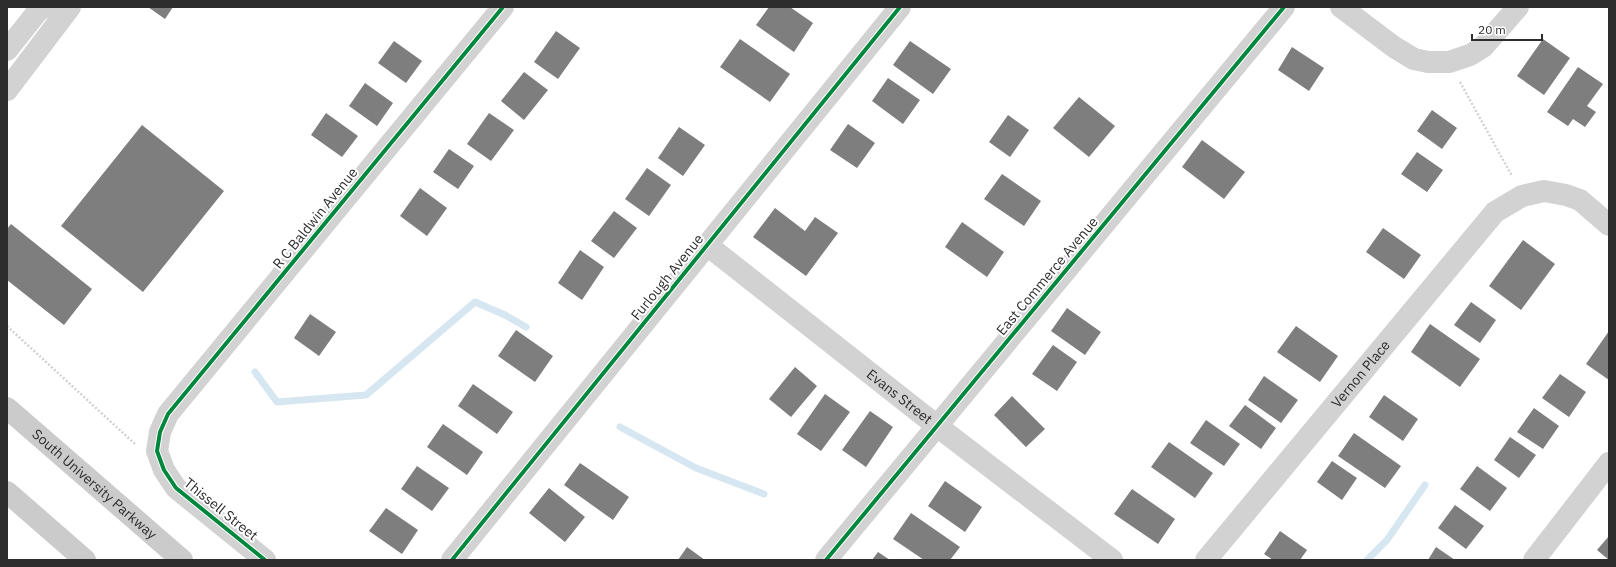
<svg xmlns="http://www.w3.org/2000/svg" width="1616" height="567" viewBox="0 0 1616 567" font-family="'IBM Plex Sans',sans-serif">
<rect width="100%" height="100%" fill="#fff"/>
<g fill="none" stroke-linecap="round" stroke-linejoin="round">
<path stroke="#d7e7f1" stroke-width="7" d="M255,372l22,30 89,-7 109,-93 30,13 21,12
M620,427l76,41 68,26
M1367,560l20,-20 38,-55"/>
</g>
<path fill="#7e7e7e" d="M148,7h25l-8,12z
M769,7h21l23,16 -19,29 -38,-27z
M556,31l24,17 -22,31 -24,-17z
M740,39l50,35 -20,28 -50,-35z
M1543,39l27,19 -26,37 -27,-19z
M394,41l28,20 -16,22 -28,-20z
M910,41l41,28 -18,25 -40,-29z
M1292,47l32,21 -15,23 -31,-21z
M1578,67l25,17 -16,22 9,6 -11,15 -12,-8 -5,7 -21,-14z
M524,72l24,18 -24,30 -23,-19z
M888,78l32,22 -17,24 -31,-23z
M365,83l28,20 -16,23 -28,-20z
M1079,97l36,29 -26,31 -36,-29z
M1432,110l25,18 -15,21 -25,-18z
M326,113l32,23 -16,21 -31,-22z
M489,113l25,17 -23,31 -24,-17z
M1008,115l21,15 -19,27 -21,-15z
M848,124l27,19 -18,25 -27,-18z
M142,125l82,66 -81,101 -82,-66z
M679,127l26,18 -22,31 -25,-18z
M1202,140l43,32 -21,27 -42,-32z
M449,149l25,17 -16,23 -25,-17z
M1417,152l26,18 -16,22 -26,-18z
M647,168l24,17 -22,31 -24,-17z
M1002,174l39,27 -17,25 -40,-27z
M420,188l27,20 -20,28 -27,-20z
M775,208l30,23 10,-14 23,16 -32,43 -53,-39z
M614,211l23,17 -23,30 -23,-17z
M962,222l42,30 -17,25 -42,-30z
M11,224l81,65 -28,36 -57,-45v-51z
M1383,228l38,27 -17,24 -38,-27z
M1523,240l32,24 -34,46 -32,-24z
M580,250l24,17 -22,33 -24,-17z
M1471,302l25,18 -16,23 -26,-18z
M1067,308l34,24 -16,23 -34,-24z
M310,314l26,18 -17,24 -25,-18z
M1430,324l50,35 -20,28 -49,-35z
M1296,326l42,30 -18,26 -43,-30z
M516,330l37,26 -18,26 -37,-26z
M1609,331v49l-23,-16z
M1053,345l24,17 -20,29 -25,-17z
M795,367l22,19 -26,31 -22,-18z
M1560,374l26,18 -17,25 -27,-19z
M1264,376l34,24 -17,23 -33,-23z
M473,384l40,28 -16,22 -39,-28z
M825,394l25,18 -29,39 -24,-17z
M1384,395l34,24 -15,22 -34,-24z
M1012,396l33,33 -19,18 -32,-32z
M1245,405l31,23 -15,21 -32,-23z
M1534,408l25,18 -16,23 -26,-17z
M870,411l23,16 -27,40 -24,-17z
M1206,420l34,24 -16,22 -34,-23z
M443,424l40,28 -16,23 -40,-28z
M1354,433l47,33 -16,22 -47,-32z
M1510,437l26,18 -17,23 -25,-18z
M1169,442l44,31 -18,25 -44,-31z
M1332,461l25,17 -15,22 -25,-18z
M580,463l49,34 -16,23 -49,-35z
M417,466l32,22 -17,23 -31,-22z
M1477,466l30,22 -17,23 -30,-22z
M945,481l37,26 -17,25 -37,-26z
M549,488l36,29 -20,25 -36,-29z
M1132,489l43,30 -17,25 -44,-30z
M1455,505l29,21 -18,23 -28,-21z
M386,508l32,22 -16,24 -33,-23z
M911,513l49,34 -10,13h-26l-31,-21z
M1280,531l27,19 -7,10h-27l-9,-6z
M1609,536v24l-12,-10z
M687,547l18,13h-27z
M1436,547l19,13h-27z
M878,552l12,8h-18z"/>
<g fill="none" stroke-linecap="round" stroke-linejoin="round">
<path stroke="#d2d2d2" stroke-width="2.5" stroke-dasharray="2 2" stroke-linecap="butt" d="M1460,82l52,94
M7,326l128,118"/>
<g stroke="#d2d2d2" stroke-width="22">
<path d="M1341,7l53,40 20,12 14,3h21l21,-7 13,-8 35,-40"/>
<path id="s1" d="M707,245l230,181 175,134"/>
<path d="M265,560l-89,-72 -12,-18 -7,-19 3,-19 8,-18 335,-407"/>
<path d="M452,560l448,-553"/>
<path d="M826,560l458,-553"/>
<path id="s2" d="M1206,560l289,-348 27,-16 22,-5 22,4 14,5 29,25"/>
<path d="M1534,560l75,-97"/>
</g>
<path stroke="#d2d2d2" stroke-width="22" d="M7,50l31,-39 6,-4
M7,90l63,-83"/>
<g stroke="#cbcbcb" stroke-width="22">
<path id="s3" d="M7,408l175,152"/>
<path d="M7,492l78,68"/>
</g>
<g stroke="#fff" stroke-width="6">
<path id="cycleway" d="M265,560l-89,-72 -12,-18 -7,-19 3,-19 8,-18 335,-407
M452,560l448,-553
M826,560l458,-553"/>
</g>
<use href="#cycleway" stroke="#00873e" stroke-width="4"/>
</g>
<g text-anchor="middle" stroke-width="4" stroke-linejoin="round" paint-order="stroke">
<g font-size="14" fill="#2d2d2d" stroke="#fff">
<text transform="translate(315 218) rotate(-51)" y="5">R C Baldwin Avenue</text>
<text transform="translate(1047 276) rotate(-50)" y="5">East Commerce Avenue</text>
<text transform="translate(667 277) rotate(-51)" y="5">Furlough Avenue</text>
<text dy="5" stroke="none"><textPath href="#s2" startOffset="242">Vernon Place</textPath></text>
<text dy="5" stroke="none"><textPath href="#s1" startOffset="245">Evans Street</textPath></text>
<text dy="5" stroke="none"><textPath href="#s3" startOffset="116">South University Parkway</textPath></text>
<text transform="translate(221 509) rotate(39)" y="5">Thissell Street</text>
</g>
</g>
<rect width="1616" height="567" fill="none" stroke="#2d2d2d" stroke-width="16"/>
<path d="M1472 34v6h70v-6" fill="none" stroke="#2d2d2d" stroke-width="2"/>
<text x="1478" y="34" font-size="12" fill="#2d2d2d" stroke="#ffffff" stroke-width="3" paint-order="stroke">20 m</text>
</svg>
